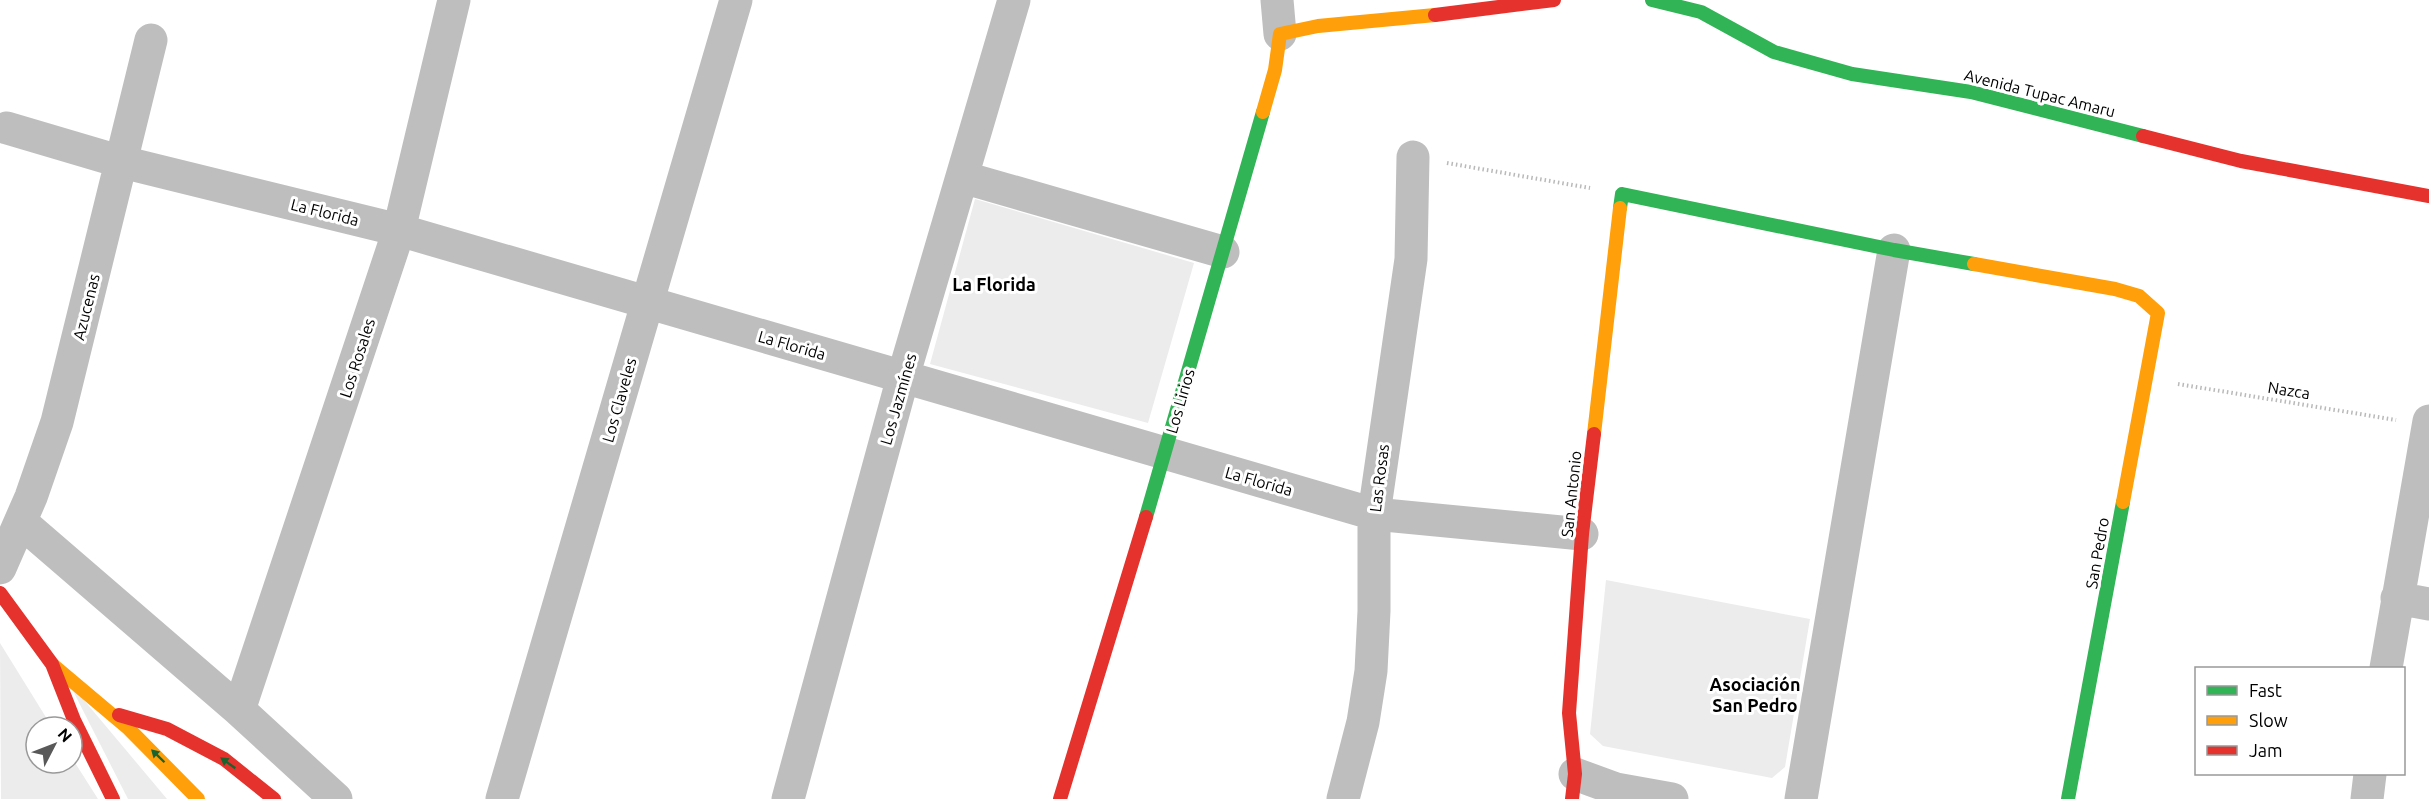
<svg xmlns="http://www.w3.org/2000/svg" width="2429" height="799" viewBox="0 0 2429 799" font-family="Ubuntu,sans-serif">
<rect width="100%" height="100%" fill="#fff"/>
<path fill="#ececec" d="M975,199l219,64 -46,160 -218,-59z
M1606,580l204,39 -25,148 -13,11 -169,-32 -13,-12z
M0,643l52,84h-16v36h36v-5l26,41h-97z
M68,681l99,118h-39z"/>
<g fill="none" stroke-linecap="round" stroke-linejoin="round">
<path stroke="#b9b9b9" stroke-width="4" stroke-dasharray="1.5 3" stroke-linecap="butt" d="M1447,163l143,25
M2178,384l218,36"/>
<path stroke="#bebebe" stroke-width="33" d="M1277,0l3,34
M7,128l115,34 277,68 975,284 208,20
M962,177l261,75
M21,522l218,188 97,89
M0,568l31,-71 26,-75 94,-382
M2397,598l32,6
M2386,668l43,-247
M239,710l160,-480 55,-230
M1575,774l41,15 56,10
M502,799l234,-799
M788,799l115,-422 111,-377
M1343,799l20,-77 8,-51 3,-60v-97l37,-255 2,-102
M1801,799l93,-549
M2367,799l3,-25"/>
<path stroke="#30b455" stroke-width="14" d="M1652,0l49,12 73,40 78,22 119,18 172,44
M1620,208l2,-14 272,56 80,14
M1146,517l117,-405
M2068,799l55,-297"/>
<path stroke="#ff9f0a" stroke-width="14" d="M1263,112l12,-42 5,-36 38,-8 117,-11
M1974,264l141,25 24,7 19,17 -35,189
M1594,434l26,-226
M53,665l76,64 69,70"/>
<path stroke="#e5322d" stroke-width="14" d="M1435,15l119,-15
M2143,136l98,25 188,35
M0,593l52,71 22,56 39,79
M119,715l48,14 57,30 50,40
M1060,799l86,-282
M1572,799l3,-25 -6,-61 13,-179 12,-100"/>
</g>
<defs><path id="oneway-solid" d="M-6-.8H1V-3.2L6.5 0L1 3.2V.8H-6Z" transform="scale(1.5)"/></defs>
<g fill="#1a632f">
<use href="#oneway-solid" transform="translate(158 756) rotate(-136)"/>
<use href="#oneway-solid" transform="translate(228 763) rotate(-144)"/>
</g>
<g text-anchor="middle" stroke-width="6" stroke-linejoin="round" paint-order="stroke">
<g font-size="16" fill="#000" stroke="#fff">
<text transform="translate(2040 93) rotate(14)" y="6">Avenida Tupac Amaru</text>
<text transform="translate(325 212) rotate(14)" y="6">La Florida</text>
<text transform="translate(86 307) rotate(-76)" y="6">Azucenas</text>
<text transform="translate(792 345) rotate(16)" y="6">La Florida</text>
<text transform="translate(357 358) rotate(-72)" y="6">Los Rosales</text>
<text transform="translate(2289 390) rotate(9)" y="6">Nazca</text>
<text transform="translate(898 399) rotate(-74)" y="6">Los Jazmínes</text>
<text transform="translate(619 400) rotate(-74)" y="6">Los Claveles</text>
<text transform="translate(1180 401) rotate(-74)" y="6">Los Lirios</text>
<text transform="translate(1379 478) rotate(-83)" y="6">Las Rosas</text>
<text transform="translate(1259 481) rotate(16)" y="6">La Florida</text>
<text transform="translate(1571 494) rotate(-84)" y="6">San Antonio</text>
<text transform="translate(2097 553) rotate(-80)" y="6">San Pedro</text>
</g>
<g font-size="18" font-weight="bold" fill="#000" stroke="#fff">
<text x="994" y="291">La Florida</text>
<text x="1755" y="691">Asociación<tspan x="1755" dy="21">San Pedro</tspan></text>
</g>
</g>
<rect x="2195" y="667" width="210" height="108" fill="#ffffff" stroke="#999999" stroke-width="1.5"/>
<rect x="2207" y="686" width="30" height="9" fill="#30b455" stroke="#999999" stroke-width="1.5"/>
<text x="2249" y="697" font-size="18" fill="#000000">Fast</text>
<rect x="2207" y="716" width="30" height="9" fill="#ff9f0a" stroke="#999999" stroke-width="1.5"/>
<text x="2249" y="727" font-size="18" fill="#000000">Slow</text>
<rect x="2207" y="746" width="30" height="9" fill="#e5322d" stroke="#999999" stroke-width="1.5"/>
<text x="2249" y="757" font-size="18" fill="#000000">Jam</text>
<g transform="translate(54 745) rotate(48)"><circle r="28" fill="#ffffff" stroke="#999999" stroke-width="1.5"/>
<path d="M0-4.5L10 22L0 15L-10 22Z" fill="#595959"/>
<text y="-9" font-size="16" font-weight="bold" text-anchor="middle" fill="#000000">N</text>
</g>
</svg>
